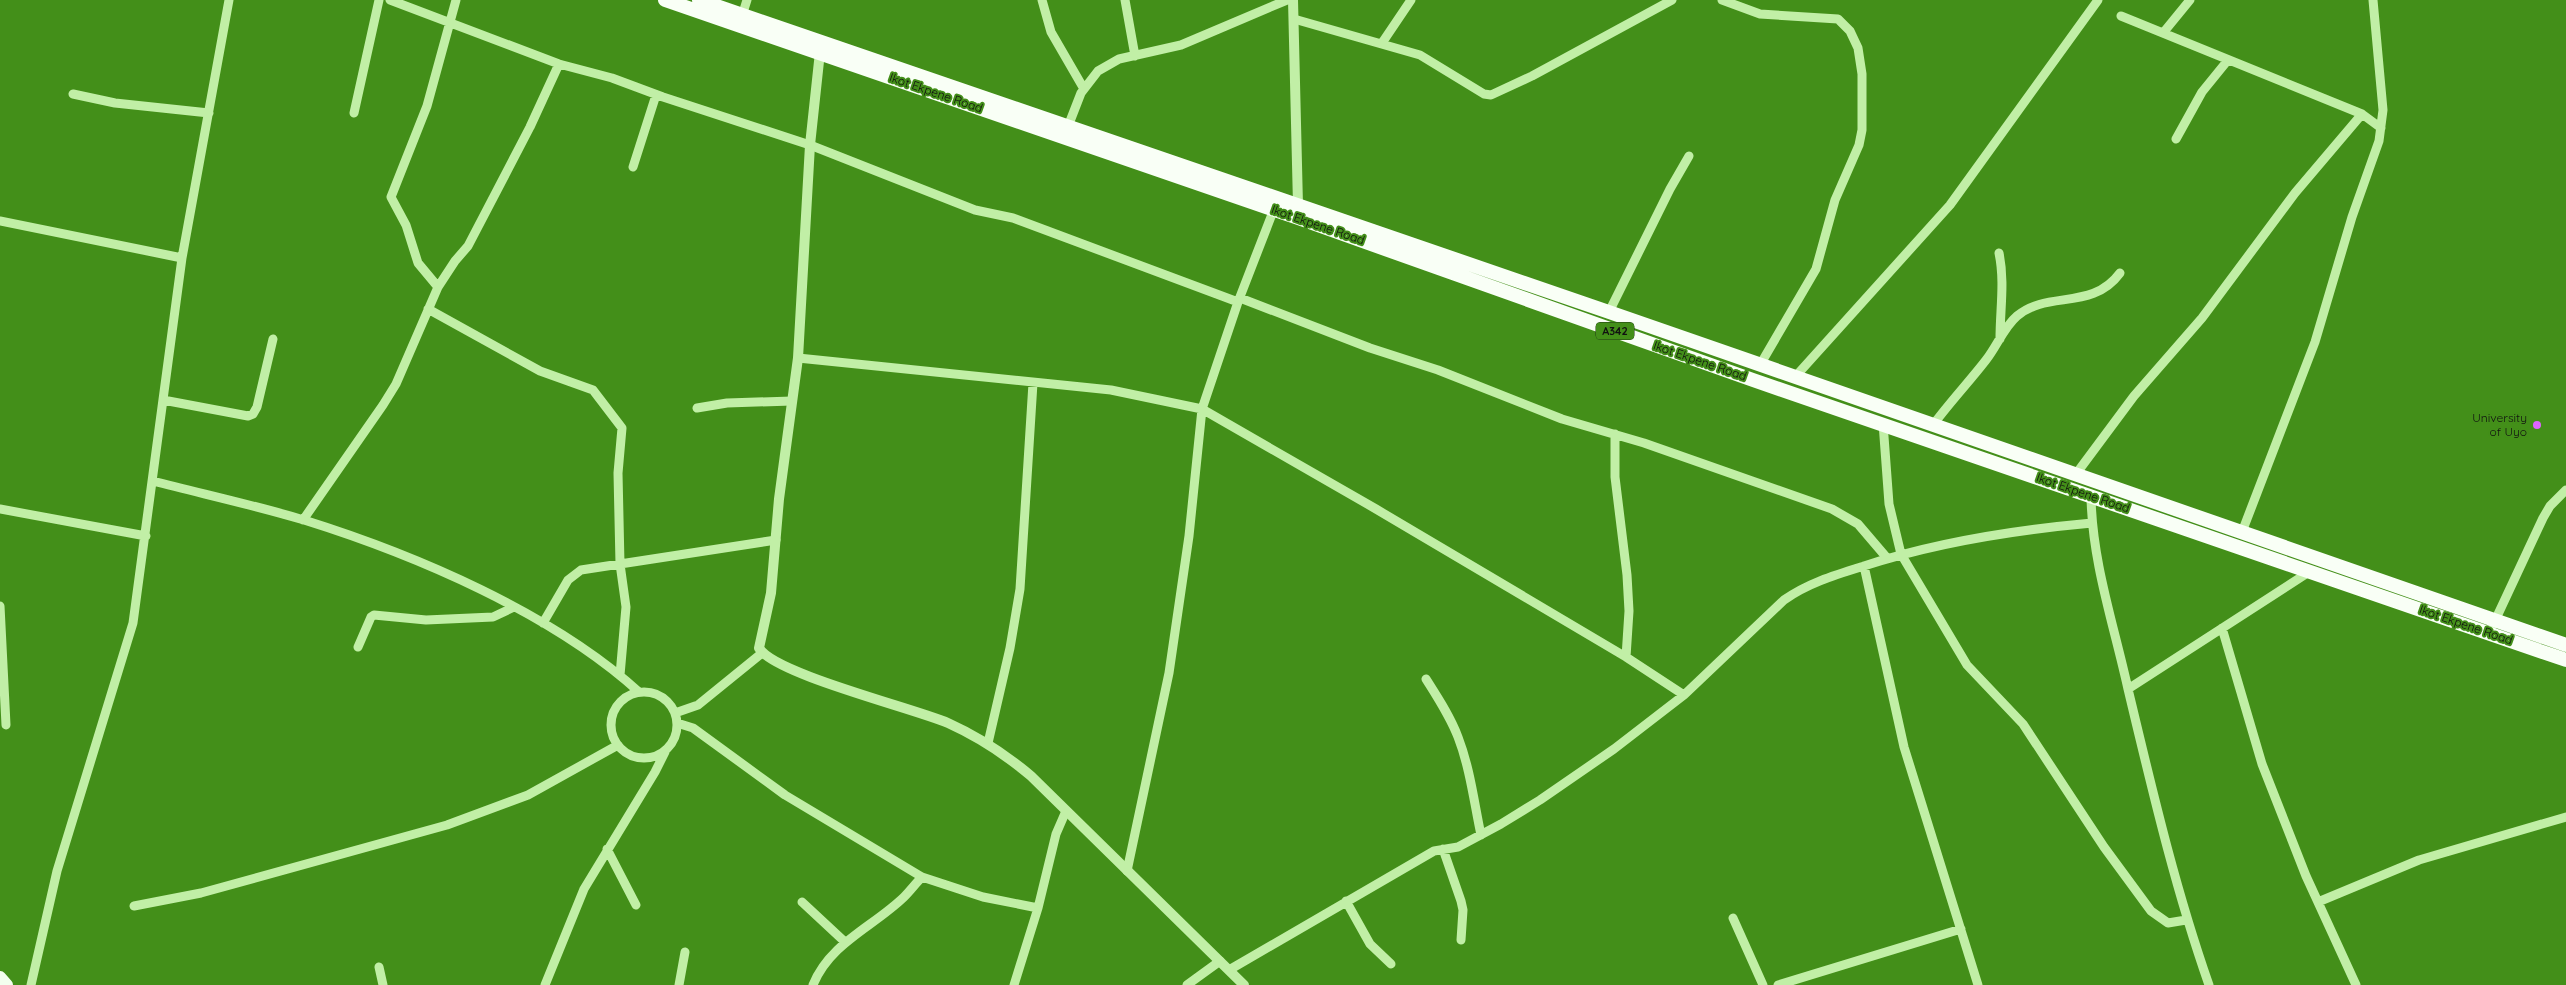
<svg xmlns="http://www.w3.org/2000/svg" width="2566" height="985" viewBox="0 0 2566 985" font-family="Quicksand,sans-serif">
<rect width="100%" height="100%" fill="#438f19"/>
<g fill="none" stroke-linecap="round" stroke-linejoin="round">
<path stroke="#c1efa6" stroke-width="9" d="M390,0l169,64 53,14 51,19 147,48 165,65 38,8 225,84
M1042,0l9,32 33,57
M1125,0l10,56
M1722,0l38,14 78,5 12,12 8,17 4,26v56l-3,15 -24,55 -19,69 -56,96
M2121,16l241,98 19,14
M741,19l6,-19
M1294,19l126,36 64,39 7,1 41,-19 140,-76
M2163,33l27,-33
M1382,43l29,-43
M73,94l42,9 94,10
M354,113l25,-113
M1067,129l14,-36 17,-22 21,-12 62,-14 106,-45
M2176,139l26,-47 26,-32
M633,167l23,-72
M0,221l182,37
M1999,253c6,29 1,56 1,86
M438,287l-20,-24 -12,-38 -15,-28 36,-91 29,-106
M1240,298l130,50 68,22 124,49 82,24 188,66 26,15 29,34
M428,309l112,62 53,19 29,38 -4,45 2,91 6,43 -6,68
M1609,312l61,-123 19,-33
M798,358l313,32 91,19 174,100 250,148 58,38
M1795,377l155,-172 148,-205
M163,400l85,16 5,-2 4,-7 16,-68
M697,408l30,-5 65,-2
M1883,423l6,81 12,50 66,111 56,59 81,123 47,64 17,12 18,-3
M1933,425c17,-23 36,-43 53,-65 11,-14 18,-33 31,-44 31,-26 75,-5 103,-43
M1615,434v43l12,98 2,36 -3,46
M2076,474l58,-78 68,-78 93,-125 67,-79
M153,481c50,13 101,24 151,39 112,35 248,93 335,172
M2091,496c1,66 23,129 37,193 24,100 47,199 81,296
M0,509l146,27
M303,520l80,-115 13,-21 42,-97 17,-26 13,-15 62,-119 29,-63
M2242,532l73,-190 37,-125 27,-76 4,-31 -10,-110
M1864,566l40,181 74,238
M0,606l6,119
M543,623l25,-43 13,-10 195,-30
M2493,625l50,-107 7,-12 16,-16
M2222,628l40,136 44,112 50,109
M358,647l13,-30 3,-2 52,5 67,-3 21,-10
M1426,679c12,19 24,37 32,58 12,31 16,65 23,98
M2128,689l181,-117
M611 725a33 33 0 1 1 66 0a33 33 0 1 1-66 0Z
M675,713l23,-8 64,-52
M677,723l16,5 92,67 137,82 61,20 55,11
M988,743l22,-95 10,-59 13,-206
M607,849l29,56
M1443,849l18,52 2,9 -2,30
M1127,871l42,-198 20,-137 13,-127 36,-107 36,-93
M1346,901l24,43 21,20
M802,902l43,40
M2318,902l101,-42 147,-43
M134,906l67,-13 246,-68 81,-30 90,-50
M1733,918l30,67
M379,967l4,18
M1229,970l205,-119 24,-4 43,-23 39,-24 74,-51 70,-54 100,-95c24,-17 51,-25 80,-34 73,-24 151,-36 228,-43
M31,985l26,-114 76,-248 49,-365 47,-258
M545,985l39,-96 71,-117 10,-20
M679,985l6,-33
M813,985c17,-42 60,-58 91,-88 6,-6 12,-14 18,-20
M1014,985l24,-77 18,-74 10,-23
M1187,985l33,-24
M1778,985l183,-56"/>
<path stroke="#c1efa6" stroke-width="10" d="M1293,0l5,205
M820,52l-10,93 -12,213 -19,141 -8,94 -12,55c15,26 154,60 189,75 31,14 57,31 83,53l213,209"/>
<path stroke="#f3ffee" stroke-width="12" d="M0,977l7,8"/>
<path stroke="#f9fff6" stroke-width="14" d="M665,0l633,218 455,162 813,280
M699,0l910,312 957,333"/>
</g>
<circle fill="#df64ff" stroke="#438f19" stroke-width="2" cx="2537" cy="425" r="5"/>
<g text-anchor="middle" stroke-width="4" stroke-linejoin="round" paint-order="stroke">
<rect fill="#438f19" stroke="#203713" stroke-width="1" x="1596" y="322.5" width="38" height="17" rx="4"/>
<g font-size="11" font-weight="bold" fill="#111">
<text x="1615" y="335">A342</text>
</g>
<g font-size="12" fill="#111" stroke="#438f19">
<text transform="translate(936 93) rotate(19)" y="4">Ikot Ekpene Road</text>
<text transform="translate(1318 225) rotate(19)" y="4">Ikot Ekpene Road</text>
<text transform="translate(1700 361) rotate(19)" y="4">Ikot Ekpene Road</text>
<text transform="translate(2083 493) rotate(19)" y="4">Ikot Ekpene Road</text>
<text transform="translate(2466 625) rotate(19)" y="4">Ikot Ekpene Road</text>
</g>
<g font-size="12" fill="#111" stroke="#438f19" text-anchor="end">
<text x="2527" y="422">University<tspan x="2527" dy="14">of Uyo</tspan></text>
</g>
</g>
</svg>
